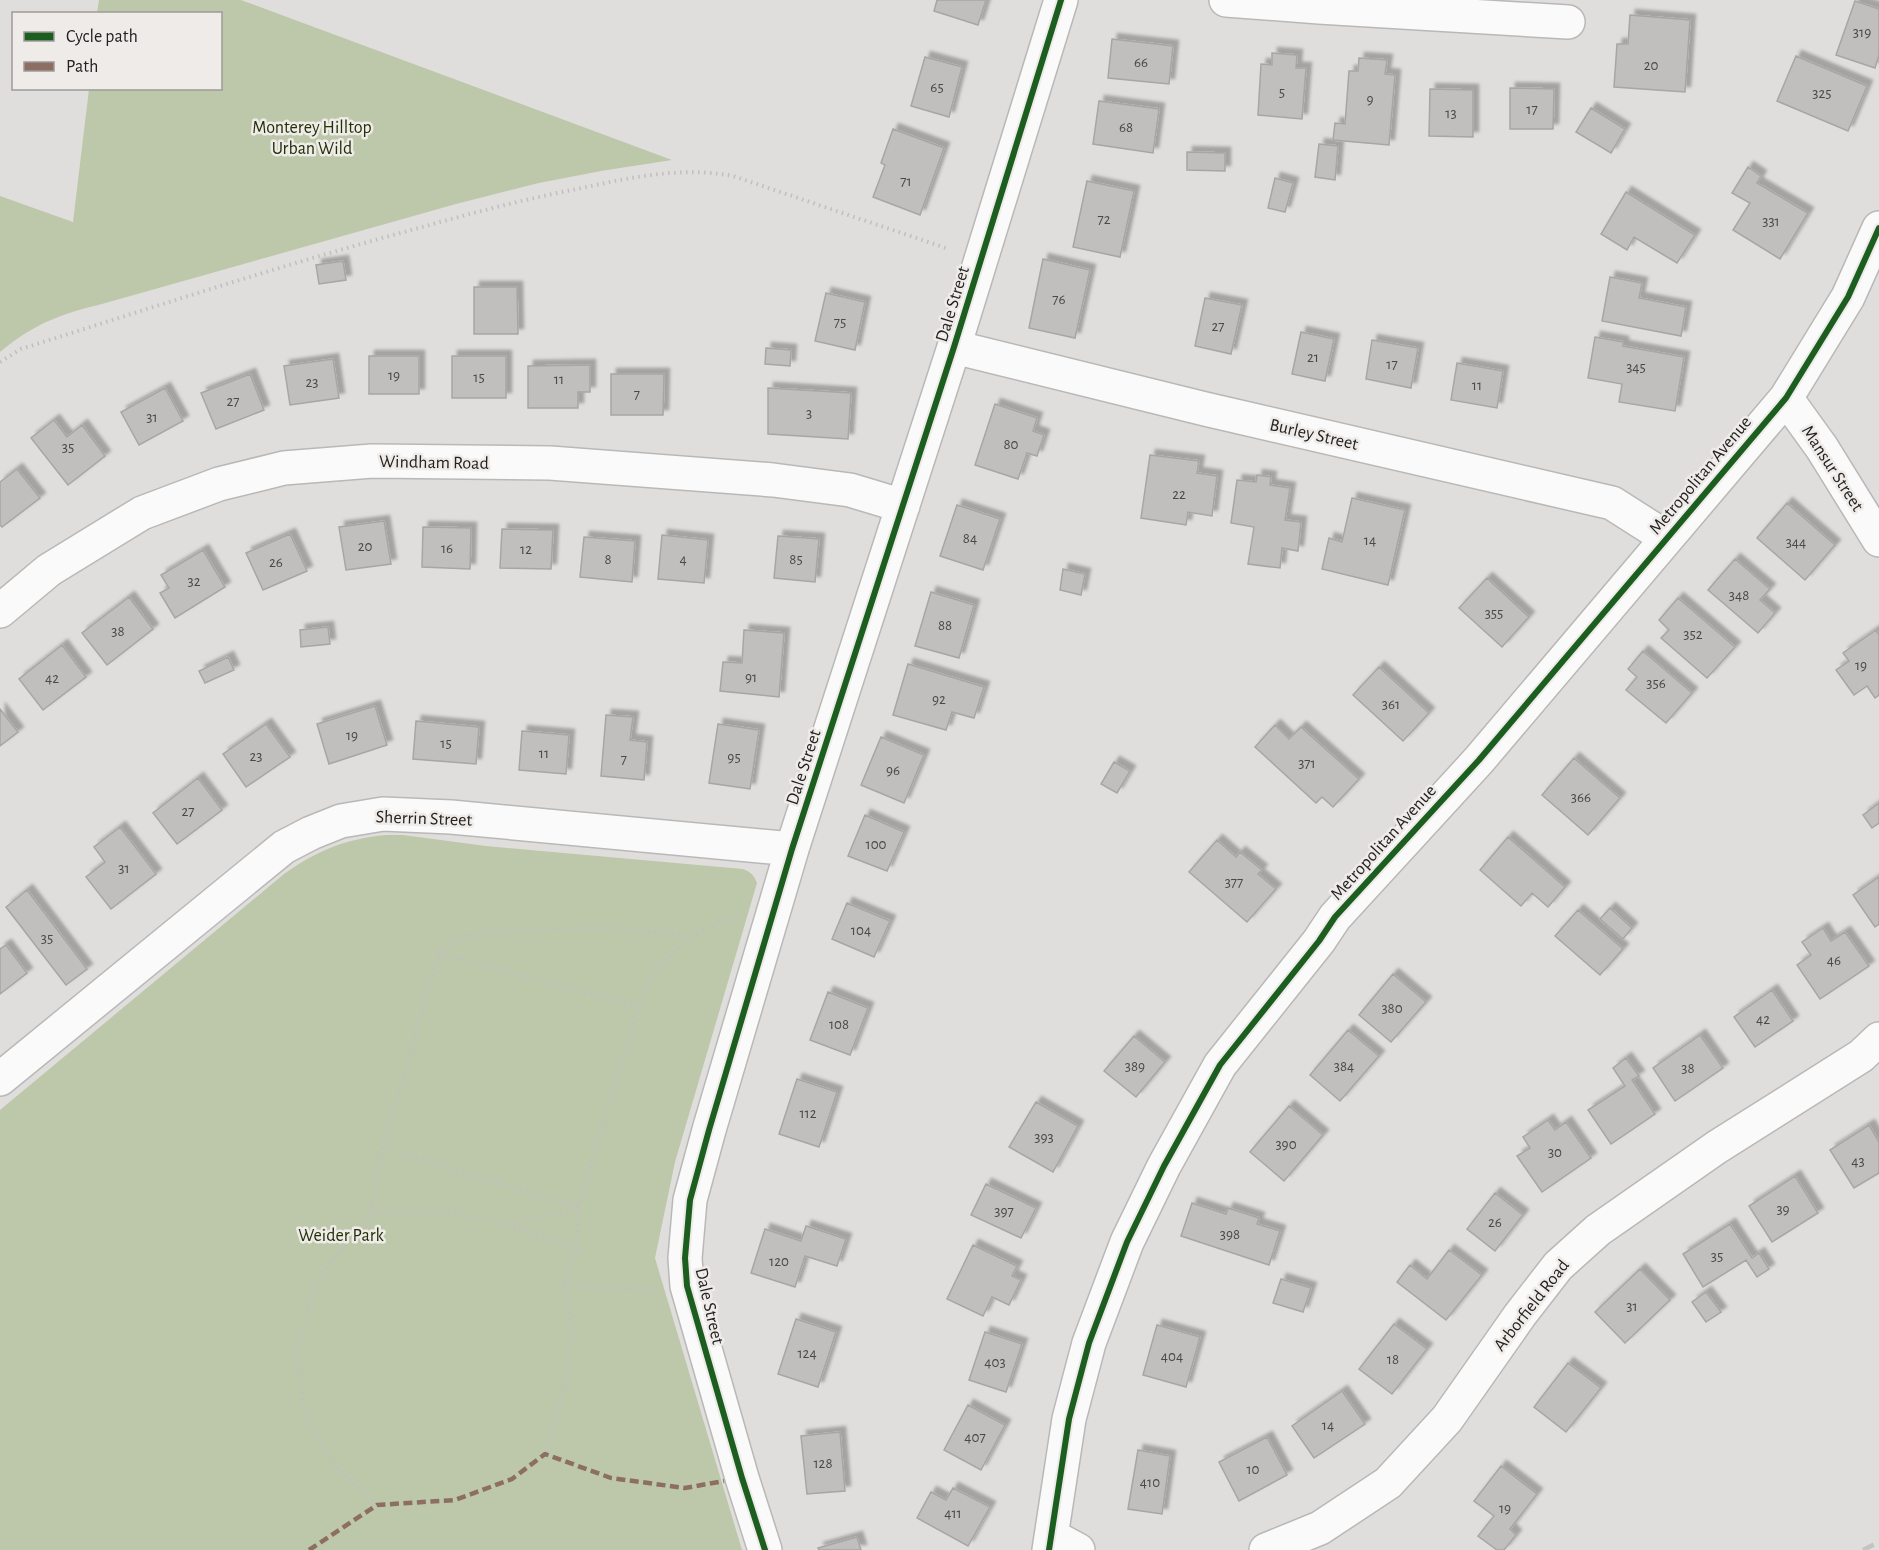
<svg xmlns="http://www.w3.org/2000/svg" width="1879" height="1550" viewBox="0 0 1879 1550" font-family="'Alegreya Sans',sans-serif">
<defs>
<filter id="shadow"><feDropShadow dx="5.5" dy="-5.5" stdDeviation="1.5" flood-color="#0004"/></filter>
</defs>
<rect width="100%" height="100%" fill="#e0dedc"/>
<path fill="#bdc8aa" d="M99,0h142l431,160 -71,11 -62,12 -83,21 -354,100c-42,10 -68,20 -102,48v-156l73,26 16,-133 131,-1v-74l-123,-1z
M386,835h17l83,11 257,23c8,3 11,6 14,14l-82,279 -20,96 87,292h-742v-440l284,-236c34,-24 61,-35 102,-39z"/>
<path fill="#c1bfbe" stroke="#a7a6a5" stroke-width="1.5" filter="url(#shadow)" d="M937,0h49l-8,25 -44,-14z
M1855,1l24,8v46l-4,13 -39,-13z
M1630,15l60,5 -5,72 -71,-5 3,-43h11z
M1112,39l61,7 -4,38 -61,-6z
M1272,53l25,2 -1,13h10l-4,51 -44,-4 3,-51 11,1z
M1796,56l71,30 -19,45 -71,-30z
M925,57l37,10 -13,50 -38,-11z
M1359,58l28,2 -2,14 10,1 -6,70 -56,-5 2,-17 10,1 4,-53h9z
M1510,88l44,1 -1,40h-43z
M1430,89l43,1v47l-44,-1z
M1099,101l60,8 -6,44 -60,-9z
M1591,108l34,21 -14,24 -35,-21z
M893,129l51,19 -24,67 -47,-18 12,-32 -4,-2z
M1319,144l19,2 -3,34 -20,-3z
M1187,152l38,1v18l-38,-1z
M1748,167l13,9 -4,7 51,30 -28,46 -47,-29 17,-27 -18,-10z
M1275,178l18,5 -8,29 -17,-4z
M1087,181l47,10 -14,66 -47,-10z
M1626,192l69,43 -18,28 -43,-26 -7,13 -26,-16z
M1043,259l47,11 -15,68 -46,-10z
M343,261l3,19 -27,4 -3,-19z
M1610,277l32,6 -3,15 47,9 -5,29 -79,-15z
M474,287h43l1,47h-44z
M826,293l39,9 -10,48 -40,-9z
M1205,298l37,7 -11,49 -36,-8z
M1301,332l33,7 -9,42 -33,-7z
M1595,337l28,5v4l61,11 -9,54 -56,-9 3,-18 -34,-6z
M1372,340l46,8 -7,40 -45,-9z
M766,348l25,2 -1,16 -25,-2z
M369,356h50v38h-50z
M452,356h54v42h-54z
M333,359l6,39 -49,7 -6,-39z
M1457,363l46,8 -6,37 -46,-8z
M590,365v27h-12v16h-50v-42z
M250,374l14,36 -48,19 -15,-36z
M611,374h53l-1,41h-52z
M165,388l18,33 -44,24 -18,-33z
M768,388l83,5 -3,46 -80,-5z
M995,404l42,14 -4,13 11,4 -7,21 -10,-3 -9,26 -43,-14z
M54,420l13,17 15,-12 23,31 -37,29 -37,-47z
M1150,455l49,6 -2,12 20,3 -5,40 -24,-4 -2,13 -45,-7z
M17,469l23,29 -38,29 -2,-2v-43z
M1257,475l14,2 -1,8 20,3 -5,32 16,2 -3,29 -16,-3 -2,20 -32,-4 6,-37 -23,-4 6,-43 19,2z
M1352,498l53,12 -17,75 -66,-16 7,-31 13,4z
M1787,503l48,42 -30,35 -48,-42z
M957,505l43,14 -17,51 -43,-14z
M384,521l7,43 -45,6 -7,-43z
M423,527l48,1 -1,41 -48,-2z
M502,529l51,1 -2,39 -51,-1z
M290,534l17,37 -44,19 -17,-37z
M662,535l46,5 -4,43 -46,-4z
M778,536l41,3 -4,43 -41,-4z
M584,537l51,4 -3,41 -52,-5z
M203,550l22,37 -50,31 -15,-25 9,-5 -8,-13z
M1735,559l35,30 -10,11 15,13 -17,20 -50,-43z
M1063,569l22,5 -4,21 -21,-5z
M1487,578l42,39 -27,30 -43,-39z
M931,592l43,13 -15,53 -44,-12z
M129,597l24,32 -46,36 -25,-32z
M1678,598l57,49 -28,31 -46,-40 8,-8 -10,-10z
M328,627l2,17 -29,3 -1,-17z
M744,630l40,3 -5,64 -59,-6 3,-29 19,1z
M1876,630l3,5v60l-4,3 -8,-12 -13,9 -18,-25 13,-9 -6,-8z
M62,645l24,32 -43,33 -24,-31z
M1643,651l49,42 -26,30 -40,-33 11,-13 -9,-8z
M228,657l6,13 -29,13 -6,-12z
M908,664l76,23 -10,31 -22,-6 -6,18 -53,-15z
M1379,667l50,46 -26,28 -50,-46z
M375,706l12,39 -58,19 -12,-40z
M0,709l18,23 -18,14z
M606,715l27,2 -3,23 17,2 -3,38 -43,-4z
M416,721l63,6 -3,37 -63,-5z
M266,724l24,33 -44,30 -23,-33z
M718,724l41,6 -9,59 -41,-6z
M1275,725l14,14 12,-12 58,52 -26,28 -11,-10 -6,6 -61,-56z
M522,731l47,4 -3,39 -47,-4z
M881,737l43,18 -20,48 -43,-18z
M1574,758l46,40 -32,37 -46,-40z
M1114,762l16,9 -13,22 -16,-9z
M198,778l24,32 -45,34 -24,-31z
M1879,803v20l-7,5 -9,-13z
M865,815l39,17 -17,39 -39,-15z
M120,827l36,47 -45,35 -25,-32 19,-15 -11,-15z
M1508,837l57,50 -17,20 -16,-14 -11,13 -41,-36z
M1217,840l19,17 4,-5 22,18 -4,4 18,15 -29,33 -58,-50z
M1879,877v47l-4,3 -22,-32z
M27,890l60,79 -21,16 -60,-78z
M847,903l43,18 -16,36 -42,-18z
M1610,908l22,20 -9,11 -23,-20z
M1578,910l45,39 -23,26 -45,-39z
M1823,928l8,13 14,-9 24,34 -49,33 -23,-34 14,-10 -9,-13z
M6,945l21,28 -27,21v-45z
M1393,974l33,28 -35,40 -32,-27z
M1772,990l21,31 -38,26 -21,-30z
M828,992l40,16 -18,47 -40,-15z
M1348,1030l31,26 -39,45 -30,-26z
M1700,1035l23,33 -48,33 -22,-33z
M1134,1036l31,26 -29,35 -32,-26z
M1626,1058l13,18 -7,4 23,34 -44,30 -23,-34 37,-24 -12,-18z
M797,1079l40,13 -18,55 -40,-13z
M1036,1102l42,24 -25,46 -44,-25z
M1289,1106l34,29 -39,46 -34,-29z
M1548,1120l7,10 11,-8 25,36 -49,34 -25,-36 13,-8 -7,-11z
M1869,1125l10,17v31l-25,15 -24,-38z
M1795,1176l23,37 -46,29 -23,-36z
M986,1184l50,24 -15,30 -50,-23z
M1495,1193l28,22 -28,36 -28,-22z
M1192,1203l34,11 2,-6 31,10 -2,6 23,7 -11,34 -88,-29z
M1730,1224l22,34 7,-5 10,16 -12,8 -11,-17 -43,27 -20,-33z
M806,1226l40,13 -9,27 -32,-10 -10,31 -44,-14 14,-44 36,12z
M973,1245l44,21 -5,10 9,4 -12,25 -17,-8 -9,19 -36,-17z
M1449,1250l33,25 -36,45 -49,-38 13,-17 17,14z
M1640,1269l30,31 -45,43 -30,-31z
M1281,1279l30,9 -8,24 -30,-9z
M1706,1292l15,20 -15,10 -14,-20z
M796,1319l40,13 -18,55 -40,-13z
M1394,1324l33,25 -35,45 -33,-25z
M1157,1325l43,12 -14,50 -43,-12z
M985,1332l37,12 -16,48 -37,-12z
M1568,1363l33,25 -35,44 -32,-25z
M1342,1391l23,33 -51,34 -22,-32z
M968,1405l37,20 -24,45 -37,-20z
M840,1432l5,59 -38,3 -6,-58z
M1267,1437l20,38 -48,26 -20,-39z
M1138,1450l32,6 -8,58 -34,-5z
M1501,1466l36,28 -27,35 6,6 -12,15h-7l-19,-14 16,-20 -20,-15z
M953,1488l37,19 -22,39 -51,-28 14,-26 15,8z
M857,1537l4,13h-42l-1,-2z"/>
<g fill="none" stroke-linecap="round" stroke-linejoin="round">
<g stroke="#bab8b7" stroke-width="36">
<path id="street" d="M1226,0l93,7 249,15
M954,347l251,62 407,94 55,35
M1786,398l36,50 57,92
M0,611l49,-41 93,-57 77,-29 65,-16 88,-7 178,2 223,17 77,10 53,16
M0,1079l284,-232 27,-14 30,-12 42,-7 68,3 341,32
M1052,1536l26,14
M765,1550l-23,-72 -55,-192 -2,-28 5,-58 19,-70 83,-281 162,-502 107,-347
M1049,1550l20,-131 20,-76 38,-101 37,-76 56,-101 99,-124 16,-24 144,-157 307,-362 62,-101 31,-69
M1266,1550l54,-22 68,-45 59,-64 73,-104 38,-49 40,-36 119,-83 144,-91 18,-17"/>
</g>
<path stroke="#c0bfbf" stroke-width="4" stroke-dasharray="1.5 4.5" stroke-linecap="butt" d="M0,362l21,-13 22,-7c120,-38 240,-77 361,-110 54,-15 108,-30 163,-41 54,-11 110,-26 166,-15l216,73
M439,953l25,-18 68,-6 92,-1 64,8
M638,1007l-199,-54 -56,195 195,59 60,-200 19,-38 32,-32 48,-21
M370,1213l13,-65
M508,1225l69,24
M545,1454l22,-74 5,-52 -8,-44 90,7
M377,1505l-43,-40 -29,-48 -9,-64 21,-73 53,-67 75,-2 62,14 71,-18 -1,42 -13,35"/>
<use href="#street" stroke="#fafafa" stroke-width="33"/>
<path stroke="#c5c4c3" stroke-width="4.5" stroke-dasharray="12 6" stroke-linecap="butt" d="M1863,1550l16,-8"/>
<path stroke="#8d6e63" stroke-width="4.5" stroke-dasharray="9 4.5" stroke-linecap="butt" d="M309,1550l68,-45 78,-5 57,-21 33,-25 66,24 74,10 39,-7"/>
<g stroke="#eeebe8" stroke-width="10">
<path id="cycleway" d="M765,1550l-23,-72 -55,-192 -2,-28 5,-58 19,-70 83,-281 162,-502 107,-347
M1049,1550l20,-131 20,-76 38,-101 37,-76 56,-101 99,-124 16,-24 144,-157 307,-362 62,-101 31,-69"/>
</g>
<use href="#cycleway" stroke="#1b5e20" stroke-width="6"/>
</g>
<g text-anchor="middle" stroke-width="5" stroke-linejoin="round" paint-order="stroke">
<g font-size="15" fill="#4a4948">
<text x="1862" y="37">319</text>
<text x="1141" y="67">66</text>
<text x="1651" y="70">20</text>
<text x="937" y="92">65</text>
<text x="1282" y="97">5</text>
<text x="1822" y="98">325</text>
<text x="1370" y="104">9</text>
<text x="1532" y="114">17</text>
<text x="1451" y="118">13</text>
<text x="1126" y="132">68</text>
<text x="906" y="186">71</text>
<text x="1104" y="224">72</text>
<text x="1771" y="226">331</text>
<text x="1059" y="304">76</text>
<text x="840" y="327">75</text>
<text x="1218" y="331">27</text>
<text x="1313" y="362">21</text>
<text x="1392" y="369">17</text>
<text x="1636" y="372">345</text>
<text x="394" y="380">19</text>
<text x="479" y="382">15</text>
<text x="559" y="384">11</text>
<text x="312" y="387">23</text>
<text x="1477" y="390">11</text>
<text x="637" y="399">7</text>
<text x="233" y="406">27</text>
<text x="809" y="418">3</text>
<text x="152" y="422">31</text>
<text x="1011" y="449">80</text>
<text x="68" y="452">35</text>
<text x="1179" y="499">22</text>
<text x="970" y="543">84</text>
<text x="1370" y="545">14</text>
<text x="1796" y="547">344</text>
<text x="365" y="551">20</text>
<text x="447" y="553">16</text>
<text x="526" y="554">12</text>
<text x="608" y="564">8</text>
<text x="683" y="564">4</text>
<text x="796" y="564">85</text>
<text x="276" y="567">26</text>
<text x="194" y="586">32</text>
<text x="1739" y="600">348</text>
<text x="1494" y="618">355</text>
<text x="945" y="630">88</text>
<text x="118" y="636">38</text>
<text x="1693" y="639">352</text>
<text x="1861" y="670">19</text>
<text x="751" y="682">91</text>
<text x="52" y="683">42</text>
<text x="1656" y="688">356</text>
<text x="939" y="704">92</text>
<text x="1391" y="709">361</text>
<text x="352" y="740">19</text>
<text x="446" y="748">15</text>
<text x="544" y="758">11</text>
<text x="256" y="761">23</text>
<text x="734" y="762">95</text>
<text x="624" y="764">7</text>
<text x="1307" y="768">371</text>
<text x="893" y="775">96</text>
<text x="1581" y="802">366</text>
<text x="188" y="816">27</text>
<text x="876" y="849">100</text>
<text x="124" y="873">31</text>
<text x="1234" y="887">377</text>
<text x="861" y="935">104</text>
<text x="47" y="943">35</text>
<text x="1834" y="965">46</text>
<text x="1392" y="1013">380</text>
<text x="1763" y="1024">42</text>
<text x="839" y="1029">108</text>
<text x="1135" y="1071">389</text>
<text x="1344" y="1071">384</text>
<text x="1688" y="1073">38</text>
<text x="808" y="1118">112</text>
<text x="1044" y="1142">393</text>
<text x="1286" y="1149">390</text>
<text x="1555" y="1157">30</text>
<text x="1858" y="1166">43</text>
<text x="1783" y="1214">39</text>
<text x="1004" y="1216">397</text>
<text x="1495" y="1227">26</text>
<text x="1230" y="1239">398</text>
<text x="1717" y="1261">35</text>
<text x="779" y="1266">120</text>
<text x="1632" y="1311">31</text>
<text x="807" y="1358">124</text>
<text x="1172" y="1361">404</text>
<text x="1393" y="1364">18</text>
<text x="995" y="1367">403</text>
<text x="1328" y="1430">14</text>
<text x="975" y="1442">407</text>
<text x="823" y="1468">128</text>
<text x="1253" y="1474">10</text>
<text x="1150" y="1487">410</text>
<text x="1505" y="1513">19</text>
<text x="953" y="1518">411</text>
</g>
<g font-size="18" fill="#223005" stroke="#eeebe8">
<text x="312" y="133">Monterey Hilltop<tspan x="312" dy="21">Urban Wild</tspan></text>
<text x="341" y="1241">Weider Park</text>
</g>
<g font-size="18" fill="#232221" stroke="#eeebe8">
<text transform="translate(952 304) rotate(-73)" y="6">Dale Street</text>
<text transform="translate(1314 434) rotate(13)" y="6">Burley Street</text>
<text transform="translate(434 462) rotate(1)" y="6">Windham Road</text>
<text transform="translate(1833 468) rotate(57)" y="6">Mansur Street</text>
<text transform="translate(1700 475) rotate(-50)" y="6">Metropolitan Avenue</text>
<text transform="translate(803 767) rotate(-72)" y="6">Dale Street</text>
<text transform="translate(424 818) rotate(2)" y="6">Sherrin Street</text>
<text transform="translate(1383 842) rotate(-48)" y="6">Metropolitan Avenue</text>
<text transform="translate(1531 1305) rotate(-52)" y="6">Arborfield Road</text>
<text transform="translate(710 1306) rotate(77)" y="6">Dale Street</text>
</g>
</g>
<rect x="12" y="12" width="210" height="78" fill="#eeebe8" stroke="#9d9b98" stroke-width="1.5"/>
<rect x="24" y="32" width="30" height="9" fill="#1b5e20" stroke="#9d9b98" stroke-width="1.5"/>
<text x="66" y="42" font-size="18" fill="#232221">Cycle path</text>
<rect x="24" y="62" width="30" height="9" fill="#8d6e63" stroke="#9d9b98" stroke-width="1.5"/>
<text x="66" y="72" font-size="18" fill="#232221">Path</text>
</svg>
